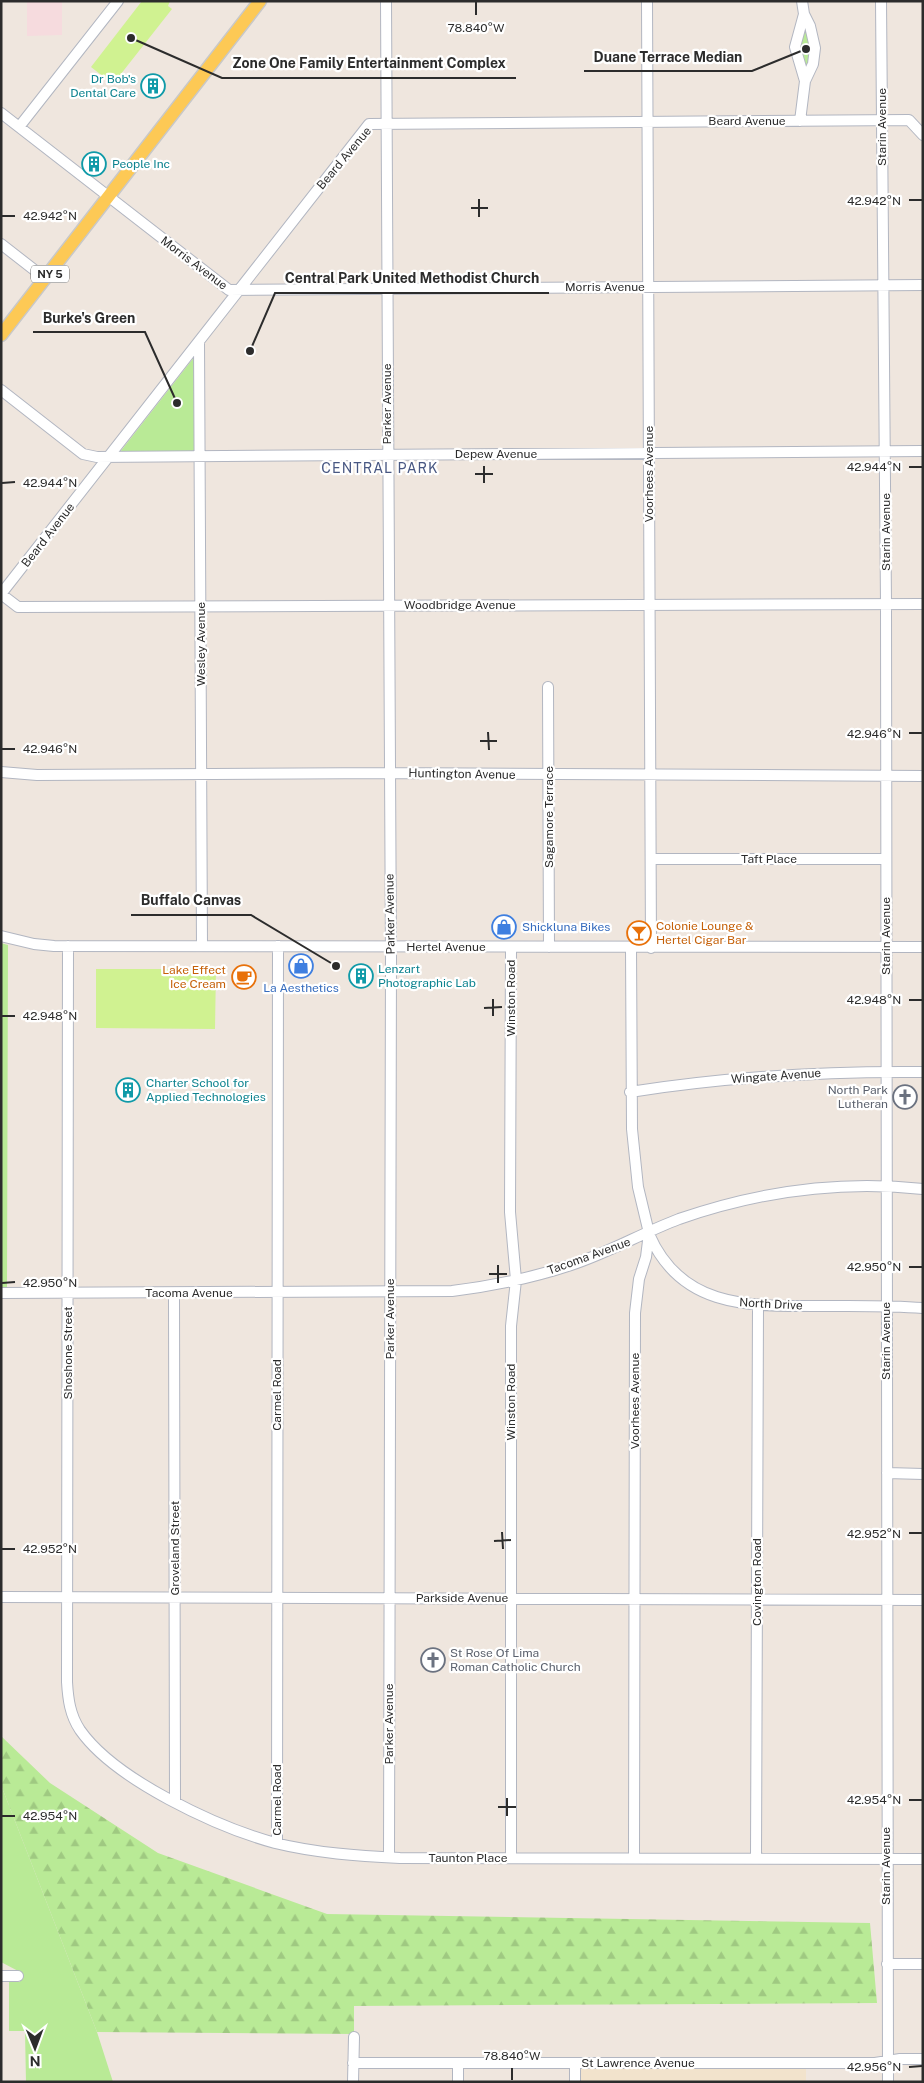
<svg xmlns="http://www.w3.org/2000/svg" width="924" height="2083" viewBox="0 0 924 2083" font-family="'Public Sans',sans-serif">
<defs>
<pattern id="forest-firs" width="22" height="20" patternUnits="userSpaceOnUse" patternTransform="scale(1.25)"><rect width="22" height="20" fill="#b9ea96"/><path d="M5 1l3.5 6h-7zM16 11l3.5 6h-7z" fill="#9fc981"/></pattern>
</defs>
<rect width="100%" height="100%" fill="#efe6de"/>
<path fill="#f2e3cc" d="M579,2068l227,1v13h-226z"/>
<path fill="#f6dbde" d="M27,1h35v34l-35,1z"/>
<path fill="#b9ea96" d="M805,29c8,8 8,30 0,38 -4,-14 -7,-24 0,-38z
M195,356v95l-75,1z
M1,943l7,2 -1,343h-6z
M1,1785l96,247 16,50h-87l-1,-51h-16v-49h11v-10l-19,-10z"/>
<path fill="url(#forest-firs)" d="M1,1736l49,47 108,70 169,61 543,9 7,80 -523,3v28l-257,-2 -96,-247z"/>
<path fill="#d0f291" d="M142,1h28l-2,5 4,3 -59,75 -22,-17z
M96,969h120l-1,60 -119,-1z"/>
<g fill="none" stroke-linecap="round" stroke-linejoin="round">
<g stroke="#b2b6c1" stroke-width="12">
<path id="minor" d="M386,1l5,957 -2,899
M647,1l4,947
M802,1l2,13 -9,33 10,34
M881,1l5,603 2,1478
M1,113l228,177 694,-5
M800,121l5,-40 8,-17 2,-16 -5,-22 -6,-12
M19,127l99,-126
M1,244l45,35
M199,341l3,605
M1,390l82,64 14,3 826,-6
M1,594l368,-470 540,-4 14,15
M1,594l17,13 905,-3
M548,687l1,260
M1,772l36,3 351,-2 535,3
M651,859h235
M1,936l33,8 20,2 869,1
M68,946l-1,736c1,17 3,33 13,48 35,50 137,97 195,113 41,10 83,13 125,15l523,1
M511,947l-1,265 6,68 -5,46v532
M631,948l1,181 6,58 11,46 -3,24 -7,22 -4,34 -1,545
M630,1092c97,-15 194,-21 293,-20
M649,1234c31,72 95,72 163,72 37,0 74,-1 111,2
M1,1293l451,-2c40,-5 80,-13 119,-26 37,-12 71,-32 108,-46 78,-27 162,-39 244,-30
M174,1294l1,508
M887,1473l36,1
M1,1597l922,3
M277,1843l1,-897
M756,1858l2,-552
M887,1964h36
M1,1976h17
M353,2063h522l25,-4h23
M458,2063v19
M575,2063v19
M353,2082l1,-45"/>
</g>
<g stroke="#c8c8c8" stroke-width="15">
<path id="major" d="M1,335l259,-334"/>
</g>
<use href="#minor" stroke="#fff" stroke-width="10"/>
<use href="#major" stroke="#fdc955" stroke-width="12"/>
</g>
<path fill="none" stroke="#2c2c2c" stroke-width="2" d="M476,2v13M479,199v18M909,200h13M471,208h17M2,216h13M484,466v17M909,467h13M475,474h18M2,483l13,-1M488,732l1,18M909,733h13M480,741h17M2,749h13M493,999v17M909,1000h13M484,1008l18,-1M2,1016h13M498,1265v18M909,1267h13M489,1274h18M2,1283l13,-1M502,1532l1,17M909,1533h13M494,1541l17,-1M2,1549h13M507,1798v18M909,1800h13M498,1807h18M2,1816h13M909,2067l13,-1M512,2068v12"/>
<defs>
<g id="building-ring" transform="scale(1.25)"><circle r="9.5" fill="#fff" stroke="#0f9aa8" stroke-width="1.5"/><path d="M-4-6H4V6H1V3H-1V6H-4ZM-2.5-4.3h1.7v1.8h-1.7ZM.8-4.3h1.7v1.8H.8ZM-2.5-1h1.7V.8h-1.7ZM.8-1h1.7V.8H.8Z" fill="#0f9aa8"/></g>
<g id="shop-ring" transform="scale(1.25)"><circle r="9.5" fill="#fff" stroke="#3f7fe0" stroke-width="1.5"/><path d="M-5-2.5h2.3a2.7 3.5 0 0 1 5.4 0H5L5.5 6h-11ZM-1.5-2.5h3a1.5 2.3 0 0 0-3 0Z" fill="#3f7fe0"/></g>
<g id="bar-ring" transform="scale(1.25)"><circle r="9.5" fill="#fff" stroke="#e8710a" stroke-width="1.5"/><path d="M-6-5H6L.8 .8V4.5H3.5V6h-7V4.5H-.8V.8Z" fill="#e8710a"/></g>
<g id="cafe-ring" transform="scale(1.25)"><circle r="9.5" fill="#fff" stroke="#e8710a" stroke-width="1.5"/><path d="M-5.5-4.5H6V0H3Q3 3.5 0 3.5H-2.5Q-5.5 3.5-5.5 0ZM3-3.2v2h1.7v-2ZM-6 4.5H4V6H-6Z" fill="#e8710a"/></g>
<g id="church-ring" transform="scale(1.25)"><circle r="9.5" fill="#fff" stroke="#6b7280" stroke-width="1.5"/><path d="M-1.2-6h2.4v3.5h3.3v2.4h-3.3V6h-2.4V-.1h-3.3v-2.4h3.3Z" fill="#6b7280"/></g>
</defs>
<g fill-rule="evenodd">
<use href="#building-ring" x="153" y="86"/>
<use href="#building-ring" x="94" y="164"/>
<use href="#shop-ring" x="504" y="927"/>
<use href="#bar-ring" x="639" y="933"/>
<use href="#shop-ring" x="301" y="966"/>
<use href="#building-ring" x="361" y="976"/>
<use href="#cafe-ring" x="244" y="977"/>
<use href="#building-ring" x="128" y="1090"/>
<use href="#church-ring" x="905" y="1097"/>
<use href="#church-ring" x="433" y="1660"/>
</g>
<g text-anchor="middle" stroke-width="4.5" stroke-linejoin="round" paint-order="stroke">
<rect fill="#fff" stroke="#6b6b6b" stroke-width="1" x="31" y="265.5" width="38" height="17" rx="4"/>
<g font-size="11" font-weight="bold" fill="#2c2c2c">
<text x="50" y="278">NY 5</text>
</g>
<g font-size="12" fill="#0d838f" stroke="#fff" text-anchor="start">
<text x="136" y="83" text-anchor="end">Dr Bob's<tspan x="136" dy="14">Dental Care</tspan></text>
<text x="112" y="168">People Inc</text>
<text x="378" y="973">Lenzart<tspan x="378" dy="14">Photographic Lab</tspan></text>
<text x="146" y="1087">Charter School for<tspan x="146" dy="14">Applied Technologies</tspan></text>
</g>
<g font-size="12" fill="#2c2c2c" stroke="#fff">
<text x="747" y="125">Beard Avenue</text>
<text transform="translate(882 127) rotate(-90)" y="4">Starin Avenue</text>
<text transform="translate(344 158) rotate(-50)" y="4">Beard Avenue</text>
<text transform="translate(194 263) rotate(37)" y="4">Morris Avenue</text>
<text x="605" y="291">Morris Avenue</text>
<text transform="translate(387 404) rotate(-90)" y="4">Parker Avenue</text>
<text x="496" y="458">Depew Avenue</text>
<text transform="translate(649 474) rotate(-90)" y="4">Voorhees Avenue</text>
<text transform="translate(886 532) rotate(-90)" y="4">Starin Avenue</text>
<text transform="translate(48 535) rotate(-52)" y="4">Beard Avenue</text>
<text x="460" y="609">Woodbridge Avenue</text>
<text transform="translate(201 644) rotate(-90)" y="4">Wesley Avenue</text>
<text transform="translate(462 774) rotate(1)" y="4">Huntington Avenue</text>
<text transform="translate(549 817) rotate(-90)" y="4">Sagamore Terrace</text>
<text x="769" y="863">Taft Place</text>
<text transform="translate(390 914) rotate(-91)" y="4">Parker Avenue</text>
<text transform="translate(886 936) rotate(-90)" y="4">Starin Avenue</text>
<text x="446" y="951">Hertel Avenue</text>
<text transform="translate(511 998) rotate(-90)" y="4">Winston Road</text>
<text transform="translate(776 1076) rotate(-4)" y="4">Wingate Avenue</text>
<text transform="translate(589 1256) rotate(-20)" y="4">Tacoma Avenue</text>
<text x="189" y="1297">Tacoma Avenue</text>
<text transform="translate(771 1304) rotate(3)" y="4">North Drive</text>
<text transform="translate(390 1319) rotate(-90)" y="4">Parker Avenue</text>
<text transform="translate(886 1341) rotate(-90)" y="4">Starin Avenue</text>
<text transform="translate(68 1353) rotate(-90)" y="4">Shoshone Street</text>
<text transform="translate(277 1395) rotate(-90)" y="4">Carmel Road</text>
<text transform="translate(635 1401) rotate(-90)" y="4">Voorhees Avenue</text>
<text transform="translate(511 1402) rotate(-90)" y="4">Winston Road</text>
<text transform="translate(175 1548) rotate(-90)" y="4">Groveland Street</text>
<text transform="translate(757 1582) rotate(-90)" y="4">Covington Road</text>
<text x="462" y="1602">Parkside Avenue</text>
<text transform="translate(389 1724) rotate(-90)" y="4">Parker Avenue</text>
<text transform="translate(277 1800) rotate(-90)" y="4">Carmel Road</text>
<text x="468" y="1862">Taunton Place</text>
<text transform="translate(886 1866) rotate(-90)" y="4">Starin Avenue</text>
<text x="638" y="2067">St Lawrence Avenue</text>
</g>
<g font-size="12" fill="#c56008" stroke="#fff" text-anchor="start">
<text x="656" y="930">Colonie Lounge &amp;<tspan x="656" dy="14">Hertel Cigar Bar</tspan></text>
<text x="226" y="974" text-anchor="end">Lake Effect<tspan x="226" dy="14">Ice Cream</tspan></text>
</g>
<g font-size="12" fill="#366cbe" stroke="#fff" text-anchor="start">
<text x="522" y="931">Shickluna Bikes</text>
<text x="301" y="992" text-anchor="middle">La Aesthetics</text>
</g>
<g font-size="12" fill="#5b616d" stroke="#fff" text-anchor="end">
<text x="888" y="1094">North Park<tspan x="888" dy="14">Lutheran</tspan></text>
<text x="450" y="1657" text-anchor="start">St Rose Of Lima<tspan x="450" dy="14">Roman Catholic Church</tspan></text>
</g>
<g font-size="14" letter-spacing="1" fill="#485782" stroke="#fff">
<text x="380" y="473">CENTRAL PARK</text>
</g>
</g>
<g font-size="12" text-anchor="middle" fill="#2c2c2c" stroke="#fff" stroke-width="4.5" stroke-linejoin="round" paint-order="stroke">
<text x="476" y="32">78.840°W</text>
<text x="874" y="205">42.942°N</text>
<text x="50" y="220">42.942°N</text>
<text x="874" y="471">42.944°N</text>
<text x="50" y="487">42.944°N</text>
<text x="874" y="738">42.946°N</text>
<text x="50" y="753">42.946°N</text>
<text x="874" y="1004">42.948°N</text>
<text x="50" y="1020">42.948°N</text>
<text x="874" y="1271">42.950°N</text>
<text x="50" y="1287">42.950°N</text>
<text x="874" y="1538">42.952°N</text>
<text x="50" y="1553">42.952°N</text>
<text x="874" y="1804">42.954°N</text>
<text x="50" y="1820">42.954°N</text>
<text x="512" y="2060">78.840°W</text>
<text x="874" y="2071">42.956°N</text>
</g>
<path fill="none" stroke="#2c2c2c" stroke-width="2" d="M806 49L752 71H584M131 38L222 78H516M250 351L275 293H549M177 403L145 332H33M336 966L251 915H131"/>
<g fill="#2c2c2c" stroke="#fff" stroke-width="2">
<circle cx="806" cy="49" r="5"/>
<circle cx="131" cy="38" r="5"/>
<circle cx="250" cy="351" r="5"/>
<circle cx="177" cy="403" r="5"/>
<circle cx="336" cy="966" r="5"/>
</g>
<g font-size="14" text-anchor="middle" font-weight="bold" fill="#2c2c2c" stroke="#fff" stroke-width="4.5" stroke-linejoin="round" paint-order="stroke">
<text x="668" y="62">Duane Terrace Median</text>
<text x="369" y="68">Zone One Family Entertainment Complex</text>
<text x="412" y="283">Central Park United Methodist Church</text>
<text x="89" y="323">Burke's Green</text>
<text x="191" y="905">Buffalo Canvas</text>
</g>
<rect width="924" height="2083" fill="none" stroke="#2c2c2c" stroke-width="5"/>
<g transform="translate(35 2048) rotate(179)" stroke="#ffffff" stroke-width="4" paint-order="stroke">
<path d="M0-4L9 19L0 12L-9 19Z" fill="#2c2c2c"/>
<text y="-8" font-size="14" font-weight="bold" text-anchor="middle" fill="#2c2c2c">N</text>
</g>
</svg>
